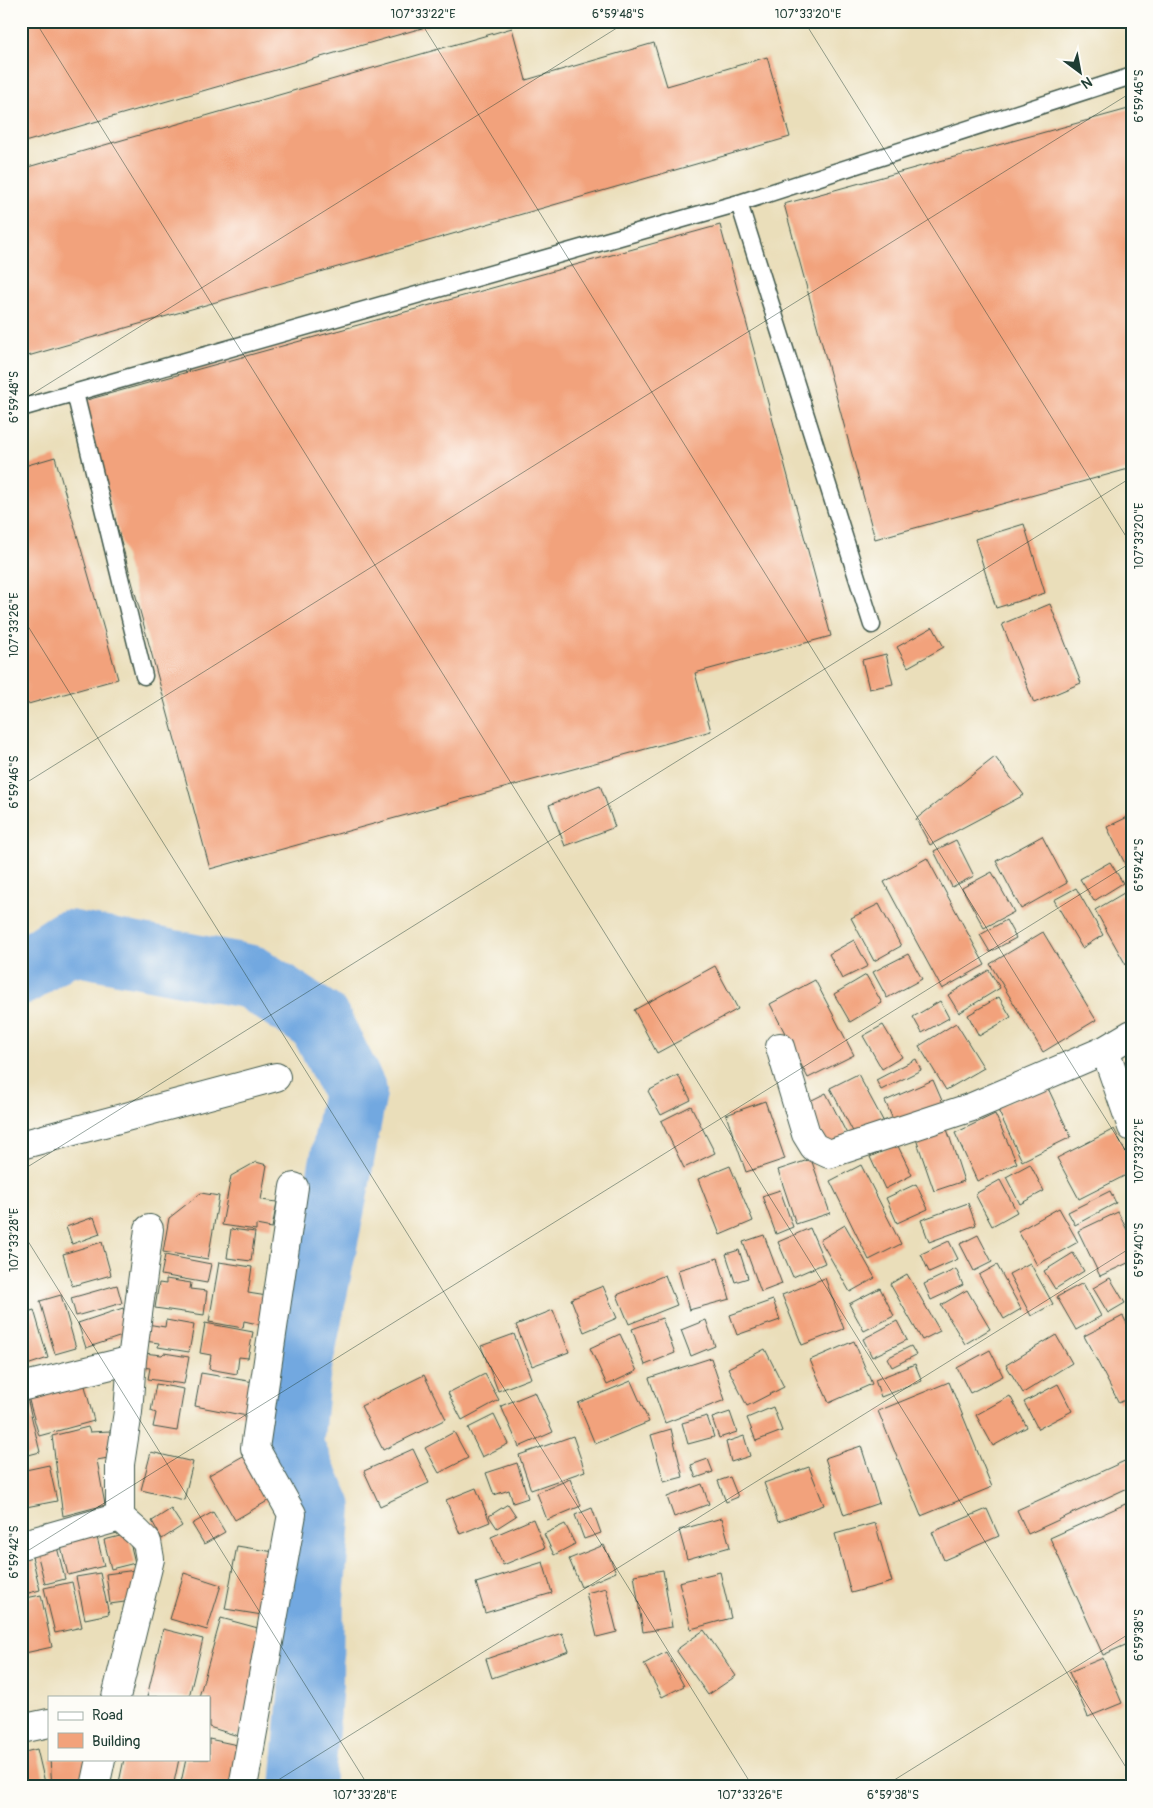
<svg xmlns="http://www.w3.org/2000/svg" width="1153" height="1808" viewBox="0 0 1153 1808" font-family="Pangolin,sans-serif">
<rect width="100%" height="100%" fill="#fdfcf7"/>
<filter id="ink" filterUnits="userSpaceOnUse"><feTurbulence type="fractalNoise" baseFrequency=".02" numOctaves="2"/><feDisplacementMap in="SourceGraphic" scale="10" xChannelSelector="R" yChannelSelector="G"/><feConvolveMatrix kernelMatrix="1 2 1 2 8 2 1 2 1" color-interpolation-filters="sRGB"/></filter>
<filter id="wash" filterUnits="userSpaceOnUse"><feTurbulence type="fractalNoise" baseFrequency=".0096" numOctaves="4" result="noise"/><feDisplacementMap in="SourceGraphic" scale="20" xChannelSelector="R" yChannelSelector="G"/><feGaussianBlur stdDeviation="1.12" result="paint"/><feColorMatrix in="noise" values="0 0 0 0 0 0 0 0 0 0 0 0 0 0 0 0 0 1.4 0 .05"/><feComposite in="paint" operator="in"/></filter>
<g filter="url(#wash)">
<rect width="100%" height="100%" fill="#eadeba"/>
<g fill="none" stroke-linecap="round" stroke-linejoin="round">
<path stroke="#72a8e0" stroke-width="64" d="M21,973l47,-31 183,35 69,45 35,70 -22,115 -35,169 -7,70 29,62 -8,90 -1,86 -9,103"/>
</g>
<g id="blocks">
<path fill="#f2a27b" d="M21,21h407l1,5 -408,117z
M512,28l14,52 128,-37 13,43 100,-29 23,80 -769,221v-189z
M1132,108v360l-257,71 -91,-335z
M720,225l111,411 -136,37 16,58 -501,138 -127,-468z
M55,457l63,222 -97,27v-239z
M1024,524l21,69 -49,15 -21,-69z
M1050,604l31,79 -47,20 -32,-79z
M933,627l11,20 -36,20 -11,-20z
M886,654l7,30 -24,5 -7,-29z
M995,757l29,38 -94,50 -14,-26z
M600,785l15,42 -50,19 -16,-41z
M1132,815v63l-25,-51z
M1042,836l25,47 -46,26 -25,-48z
M956,840l18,36 -22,11 -18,-36z
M927,858l58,107 -43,24 -58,-107z
M1110,862l13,21 -29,18 -14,-22z
M992,872l22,40 -30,16 -22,-40z
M1076,888l27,47 -21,13 -28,-48z
M1129,890l3,6v66l-6,3 -31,-55z
M879,904l22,42 -27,15 -23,-43z
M1006,920l10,18 -26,14 -10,-17z
M1043,932l53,88 -53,32 -53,-88z
M854,940l14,26 -26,13 -13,-25z
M908,954l14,25 -35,19 -14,-26z
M715,966l23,43 -81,44 -23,-43z
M989,970l11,18 -41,25 -11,-18z
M866,975l16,28 -32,19 -16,-28z
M815,980l39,75 -46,23 -38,-74z
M999,997l12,20 -32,19 -11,-21z
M940,1001l9,17 -27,15 -9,-16z
M956,1023l28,45 -38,22 -27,-44z
M883,1025l19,32 -20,12 -19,-33z
M916,1059l5,11 -40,20 -5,-10z
M858,1074l28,52 -28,15 -28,-53z
M678,1075l13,25 -30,15 -13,-24z
M933,1080l10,23 -48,21 -10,-23z
M1046,1084l25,53 -49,24 -25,-53z
M826,1093l23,45 -19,11 -24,-46z
M765,1101l20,58 -39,13 -20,-57z
M691,1106l24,47 -31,15 -23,-47z
M995,1114l22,49 -40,18 -22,-48z
M946,1126l18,55 -30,10 -19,-55z
M1114,1129l18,35v8l-53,27 -22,-41z
M897,1144l15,31 -27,14 -15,-32z
M811,1159l19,54 -34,11 -18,-54z
M256,1162l11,3 -6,35 16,2 -5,26 -16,-3v5l-34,-5 9,-49z
M1030,1164l14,27 -24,13 -14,-27z
M861,1165l40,79 -32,16 -39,-79z
M730,1166l23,55 -33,14 -22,-56z
M1000,1180l17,32 -25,14 -17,-32z
M916,1184l12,25 -31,14 -11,-25z
M780,1190l13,37 -17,7 -14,-38z
M1110,1191l6,12 -41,22 -7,-13z
M201,1193l18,3 -11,63 -45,-7 6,-34z
M968,1203l8,22 -47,17 -8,-22z
M1059,1208l19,34 -41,23 -19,-34z
M1118,1212l14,28v21l-32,15 -22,-45z
M94,1217l6,17 -28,10 -6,-17z
M845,1225l30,53 -25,14 -30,-52z
M810,1228l15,35 -32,14 -15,-35z
M231,1229l24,3 -4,29 -24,-3z
M764,1235l18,49 -21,8 -18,-50z
M978,1235l14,27 -18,9 -14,-27z
M949,1241l9,18 -29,13 -8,-18z
M102,1242l9,33 -39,11 -9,-32z
M739,1250l9,28 -13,4 -9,-28z
M1073,1253l11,18 -29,18 -11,-18z
M165,1255l46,9 -4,19 -46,-8z
M718,1258l12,41 -41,11 -11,-40z
M219,1262l33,5 -4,26 19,3 -5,29 -18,-4 -1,7 -34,-6z
M1030,1263l23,41 -22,12 -22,-42z
M997,1265l24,44 -17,10 -25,-44z
M956,1269l7,16 -32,15 -7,-16z
M907,1274l33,57 -18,9 -32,-56z
M665,1275l12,30 -48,19 -12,-29z
M21,1278l8,24 -8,2z
M825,1278l19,51 -42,16 -20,-50z
M1110,1278l15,25 -17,10 -15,-25z
M166,1279l25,4 -1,6 17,2 -3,24 -49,-7 4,-25 7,1z
M1083,1283l18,33 -25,14 -19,-33z
M117,1285l5,18 -46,13 -5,-18z
M603,1286l14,32 -33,14 -13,-33z
M880,1288l14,28 -30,15 -15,-27z
M967,1290l23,39 -25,15 -24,-39z
M61,1295l15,53 -21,6 -15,-53z
M773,1300l7,20 -43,15 -7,-20z
M123,1308l8,25 -45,15 -8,-25z
M34,1310l14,48 -27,9v-53z
M553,1310l16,42 -37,14 -16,-41z
M1123,1316l9,17v63l-13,7 -35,-67z
M662,1318l13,35 -30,12 -13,-36z
M166,1320l28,5 -5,27 -31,-5 1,-4 -14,-2 2,-17 18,3z
M706,1320l9,26 -24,10 -10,-26z
M897,1321l10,19 -35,17 -9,-18z
M205,1323l48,9 -5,26 -9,-1 -2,17 -28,-5 2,-14 -11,-2z
M514,1334l17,44 -33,13 -17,-45z
M620,1334l17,37 -30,14 -17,-37z
M1056,1335l16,28 -49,30 -17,-28z
M854,1341l18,43 -43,19 -19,-43z
M911,1346l5,9 -24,12 -5,-9z
M765,1349l19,38 -37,19 -19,-38z
M990,1350l13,26 -33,17 -13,-25z
M143,1353l19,2 2,-2 25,4 -5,27 -36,-5 2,-11 -9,-1z
M711,1358l14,42 -60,23 -16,-45z
M915,1364l7,17 -41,16 -6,-17z
M201,1373l53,9 -7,34 -52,-10z
M485,1374l14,26 -37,20 -14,-27z
M424,1375l22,44 -63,31 -22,-44z
M631,1381l18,41 -54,22 -17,-41z
M84,1382l10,39 -55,15 -11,-39z
M949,1382l43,105 -71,29 -43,-105z
M156,1384l28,5 -7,42 -24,-4 3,-14 -5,-2z
M1058,1384l14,27 -34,18 -14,-27z
M535,1392l18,40 -34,15 -18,-41z
M1010,1396l17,31 -34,19 -17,-31z
M27,1398l13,54 -19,5v-58z
M773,1407l9,24 -26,10 -9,-23z
M730,1412l7,20 -18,6 -7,-20z
M494,1415l14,29 -26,13 -14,-29z
M707,1416l7,21 -26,7 -6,-21z
M88,1427l2,5 20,-1 -2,27 -11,2 8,45 -42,11 -11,-80z
M671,1429l12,48 -19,5 -13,-47z
M454,1432l14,26 -29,15 -14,-25z
M573,1436l12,35 -54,19 -12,-35z
M744,1436l6,20 -19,6 -5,-20z
M861,1446l18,57 -35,12 -19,-57z
M413,1449l16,34 -49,23 -16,-35z
M151,1452l42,10 -9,38 -43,-10z
M245,1455l26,44 -36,21 -26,-45z
M708,1459l5,13 -17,6 -5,-13z
M1129,1459l3,8v19l-104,48 -11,-24z
M517,1463l11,35 -15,5 -4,-13 -15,5 -8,-22z
M49,1465l8,36 -36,7v-37z
M809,1467l15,38 -46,17 -14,-39z
M730,1477l8,20 -12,5 -8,-21z
M570,1479l11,27 -34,14 -10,-27z
M702,1484l7,20 -35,13 -7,-20z
M476,1488l14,34 -30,12 -14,-34z
M1132,1501v141l-29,13 -53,-117z
M508,1504l8,12 -19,12 -8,-12z
M592,1508l9,25 -17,6 -9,-24z
M171,1509l11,17 -20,13 -10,-18z
M987,1509l12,27 -55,24 -12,-28z
M213,1512l12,20 -21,12 -12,-20z
M722,1518l8,29 -43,12 -8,-29z
M533,1519l12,29 -42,17 -12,-28z
M875,1523l17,59 -41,11 -16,-59z
M565,1524l10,20 -21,11 -10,-21z
M96,1533l8,33 -36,9 -8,-33z
M128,1534l7,29 -24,6 -7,-29z
M56,1543l9,36 -20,5 -9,-35z
M604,1545l12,27 -35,15 -12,-28z
M237,1546l37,6 -12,63 -37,-6z
M30,1548l10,42 -19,5v-45z
M543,1562l9,31 -67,20 -9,-30z
M136,1570l3,30 -29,4 -4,-30z
M663,1570l9,57 -29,5 -9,-57z
M720,1572l11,46 -40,11 -12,-47z
M100,1573l9,41 -24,5 -9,-42z
M184,1573l37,12 -14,45 -37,-11z
M72,1582l10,45 -27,6 -11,-45z
M606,1588l11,44 -20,5 -11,-44z
M41,1595l11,52 -27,6 -4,-19v-35z
M221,1618l48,13 -31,105 -29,-9v-30h-10z
M163,1629l40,10 -14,58h-42z
M704,1630l32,46 -28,19 -32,-45z
M562,1633l7,18 -77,27 -6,-19z
M666,1652l18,34 -22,11 -18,-33z
M1103,1658l19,45 -34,14 -19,-45z
M209,1739l33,7 -9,41h-53l6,-28h23z
M37,1749l9,38h-25v-34z
M50,1759h38l2,28h-38z
M124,1759h55l-6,28h-55z"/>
</g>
</g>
<g filter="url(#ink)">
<use href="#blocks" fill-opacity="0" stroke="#3d5548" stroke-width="1"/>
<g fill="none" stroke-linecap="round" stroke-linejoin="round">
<g stroke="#3d5548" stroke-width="19">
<path id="service" d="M739,203l133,422
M75,393l69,283
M21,408l718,-205 393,-127"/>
</g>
<g stroke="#3d5548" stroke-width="30">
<path id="minor" d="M780,1047l26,87 8,13 15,7 143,-47 133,-57 27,-16
M1105,1050l27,77
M21,1145l255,-68
M132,1360l17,-131
M21,1387l111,-27 -4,52 -8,52v53
M21,1545l99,-28 17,15 10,10 3,17 -34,138
M21,1729l28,-6
M95,1787l6,-28
M243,1787l49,-273 -37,-66 39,-261"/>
</g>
<use href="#service" stroke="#fff" stroke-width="16"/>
<use href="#minor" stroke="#fff" stroke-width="28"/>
</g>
</g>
<path fill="none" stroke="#1f3d34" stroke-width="1" stroke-opacity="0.45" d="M35,21l1097,1756M420,21l712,1140M804,21l328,525M21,401l607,-380M21,615l732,1172M21,786l1111,-694M21,1171l1111,-694M21,1230l348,557M21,1555l1111,-693M267,1787l865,-540M883,1787l249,-155"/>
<rect width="1153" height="1808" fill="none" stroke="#fdfcf7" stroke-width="55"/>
<rect x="48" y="1696" width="162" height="65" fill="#fdfcf7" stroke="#a4b0a9"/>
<rect x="58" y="1712" width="25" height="8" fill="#ffffff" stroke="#a4b0a9"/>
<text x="92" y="1720" font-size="15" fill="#1f3d34">Road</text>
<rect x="58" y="1733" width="25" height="15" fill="#f2a27b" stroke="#a4b0a9"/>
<text x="92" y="1746" font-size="15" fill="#1f3d34">Building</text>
<g transform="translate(1080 72) rotate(148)" stroke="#fdfcf7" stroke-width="4" paint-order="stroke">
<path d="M0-4L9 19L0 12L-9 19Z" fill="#1f3d34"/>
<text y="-8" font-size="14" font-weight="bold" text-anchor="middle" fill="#1f3d34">N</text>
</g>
<rect x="28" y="28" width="1098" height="1752" fill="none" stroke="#1f3d34" stroke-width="2"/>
<g font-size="12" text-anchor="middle" fill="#1f3d34">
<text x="423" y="18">107°33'22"E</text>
<text x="618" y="18">6°59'48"S</text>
<text x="808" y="18">107°33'20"E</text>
<text transform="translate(1139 96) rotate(-90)" y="4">6°59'46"S</text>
<text transform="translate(14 397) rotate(-90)" y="4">6°59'48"S</text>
<text transform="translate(1139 536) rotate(-90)" y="4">107°33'20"E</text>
<text transform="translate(14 625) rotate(-90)" y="4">107°33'26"E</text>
<text transform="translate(14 782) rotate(-90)" y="4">6°59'46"S</text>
<text transform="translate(1139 865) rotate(-90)" y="4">6°59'42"S</text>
<text transform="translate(1139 1151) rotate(-90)" y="4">107°33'22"E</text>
<text transform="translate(14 1240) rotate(-90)" y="4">107°33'28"E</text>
<text transform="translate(1139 1250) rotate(-90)" y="4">6°59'40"S</text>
<text transform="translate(14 1552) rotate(-90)" y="4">6°59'42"S</text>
<text transform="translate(1139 1635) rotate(-90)" y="4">6°59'38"S</text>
<text x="365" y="1799">107°33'28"E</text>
<text x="750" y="1799">107°33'26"E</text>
<text x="893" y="1799">6°59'38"S</text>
</g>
</svg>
